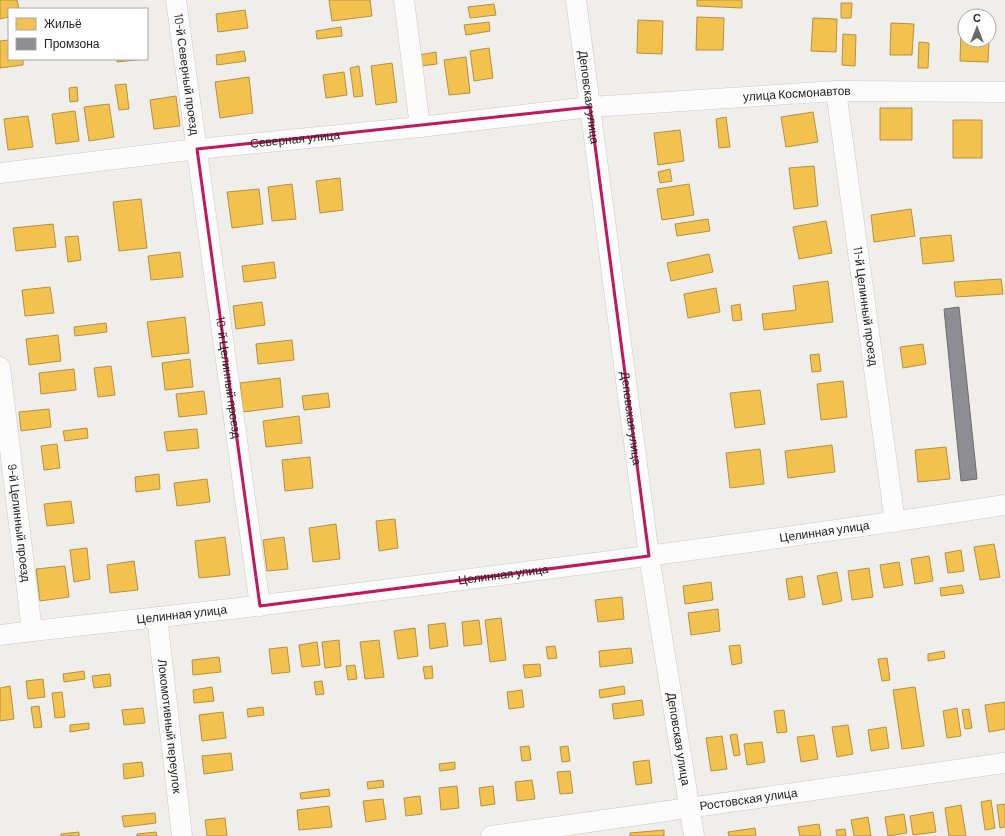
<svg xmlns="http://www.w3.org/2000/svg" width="1005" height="836" viewBox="0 0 1005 836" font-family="Barlow,sans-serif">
<rect width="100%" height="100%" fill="#f0eeeb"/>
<path fill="#f2c14e" stroke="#b49141" d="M0,0h17l2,9h-10v8l-9,2z
M329,0h41l2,16 -40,5z
M697,0h45v8l-45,-2z
M841,3h11l-1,15h-10z
M494,4l2,11 -26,3 -2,-11z
M245,10l3,18 -30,4 -2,-18z
M697,17l27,1 -1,32h-27z
M813,18l24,1 -1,33 -25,-1z
M638,20l25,1 -1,33 -25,-1z
M489,22l1,9 -24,4 -2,-10z
M891,23l23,1 -2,31h-22z
M341,27l1,9 -25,3 -1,-8z
M961,30h4v10h24l-1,22 -28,-1z
M843,34l13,1 -1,31 -13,-1z
M9,40v19h14v6l-23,3v-27z
M919,42l10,1 -1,25h-10z
M489,48l4,30 -19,3 -4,-30z
M244,51l2,10 -29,4 -1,-10z
M436,52l1,12 -16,2 -2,-11z
M466,57l4,36 -21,2 -5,-35z
M117,59h28l-28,3z
M392,63l5,39 -21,3 -5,-39z
M359,66l4,30 -9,1 -4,-29z
M344,72l3,23 -21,3 -3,-23z
M249,77l4,36 -33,5 -5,-36z
M126,84l3,25 -10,1 -4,-25z
M77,87l1,14 -8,1 -1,-14z
M176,96l4,30 -26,3 -4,-29z
M109,104l5,33 -25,4 -5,-34z
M880,108h32v32h-32z
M75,111l4,30 -23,3 -4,-30z
M813,112l5,30 -32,5 -5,-30z
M28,116l5,31 -25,3 -4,-31z
M726,117l4,30 -11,1 -3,-29z
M953,120h29v38h-29z
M680,130l4,31 -26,4 -4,-32z
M814,166l4,40 -24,3 -5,-41z
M670,169l2,12 -12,2 -2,-11z
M340,178l3,32 -23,3 -4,-32z
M292,184l4,35 -24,2 -4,-34z
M689,184l5,31 -32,5 -5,-31z
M259,189l4,35 -31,4 -5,-36z
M141,199l6,49 -28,3 -6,-49z
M911,209l4,27 -41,6 -3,-27z
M708,219l2,12 -33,5 -2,-12z
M826,221l6,32 -33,6 -6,-32z
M53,224l3,23 -40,4 -3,-23z
M951,235l3,26 -31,3 -3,-26z
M78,236l3,24 -13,2 -3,-25z
M180,252l3,25 -32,3 -3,-24z
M709,254l4,18 -42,9 -4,-18z
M274,262l2,16 -32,4 -2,-16z
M1001,279l2,15 -47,3 -2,-15z
M828,281l5,41 -69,8 -2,-16 34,-4 -3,-24z
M50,287l4,26 -29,3 -3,-26z
M716,288l4,24 -32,6 -4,-24z
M262,302l3,23 -29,4 -3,-23z
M740,304l2,16 -9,1 -2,-15z
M185,317l4,36 -37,4 -5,-35z
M106,323l1,9 -32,4 -1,-9z
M58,335l3,26 -32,4 -3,-26z
M292,340l2,20 -36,4 -2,-20z
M923,344l3,20 -23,4 -3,-21z
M819,354l2,17 -9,1 -2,-17z
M190,359l3,28 -28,3 -3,-27z
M111,366l4,29 -17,2 -4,-29z
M74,369l2,21 -35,4 -2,-21z
M280,378l3,29 -40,5 -3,-29z
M843,381l4,36 -26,3 -4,-36z
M760,390l5,34 -30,4 -5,-35z
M204,391l3,23 -28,3 -3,-23z
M328,393l2,14 -26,3 -2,-14z
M49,409l2,18 -30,4 -2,-19z
M299,416l3,27 -36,4 -3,-26z
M87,428l1,10 -23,3 -2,-10z
M197,429l2,19 -32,3 -3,-19z
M57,444l3,24 -16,2 -3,-24z
M832,445l3,27 -47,6 -3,-27z
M946,447l4,32 -32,3 -3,-32z
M760,449l4,35 -34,4 -4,-35z
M310,457l3,31 -28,3 -3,-31z
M159,474l1,15 -24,3 -1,-15z
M207,479l3,23 -33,4 -3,-23z
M71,501l3,22 -27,3 -3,-22z
M395,519l3,29 -19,3 -3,-30z
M336,524l4,35 -27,3 -4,-34z
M225,537l5,38 -31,3 -4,-37z
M284,537l4,32 -21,2 -4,-31z
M994,544l6,33 -20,3 -6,-33z
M87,548l3,31 -16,3 -4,-32z
M961,550l3,21 -16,2 -3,-20z
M929,556l4,25 -18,3 -4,-25z
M134,561l4,29 -28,3 -3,-28z
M899,562l4,23 -19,3 -4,-23z
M65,566l4,31 -29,4 -4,-32z
M869,568l4,29 -21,3 -4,-29z
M837,572l5,29 -19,4 -6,-29z
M802,576l3,21 -16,3 -3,-21z
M711,582l2,18 -28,4 -2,-18z
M962,585l2,8 -23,3 -1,-8z
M622,597l2,22 -26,3 -3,-22z
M718,609l2,22 -29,4 -3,-22z
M501,618l5,42 -16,2 -5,-42z
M479,620l3,24 -18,2 -2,-24z
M445,623l3,23 -18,3 -2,-24z
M415,628l3,28 -20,3 -4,-28z
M339,640l2,26 -16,2 -3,-26z
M379,640l5,37 -19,2 -5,-37z
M317,642l3,23 -18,2 -3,-22z
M740,645l2,18 -10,2 -3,-19z
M555,646l2,12 -9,1 -2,-12z
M287,647l3,25 -18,2 -3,-25z
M631,648l2,15 -33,4 -1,-16z
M944,651l1,7 -17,3v-7z
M219,657l2,15 -28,3 -1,-15z
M887,658l3,22 -8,1 -4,-22z
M540,664l1,12 -16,2 -2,-13z
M355,665l2,14 -9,1 -2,-14z
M432,666l1,12 -8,1 -2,-12z
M84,671l1,8 -21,3 -1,-8z
M110,674l1,12 -17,2 -2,-12z
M43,679l2,18 -17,2 -2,-18z
M322,681l2,13 -8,1 -2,-13z
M10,686l4,33 -14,2v-33z
M624,686l1,8 -25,4 -1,-8z
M212,687l2,14 -20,2 -1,-13z
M915,687l9,59 -22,3 -9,-59z
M522,690l2,17 -15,2 -2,-17z
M62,692l3,25 -10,1 -3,-25z
M642,700l2,15 -30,4 -2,-15z
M1005,702v27l-16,3 -4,-27z
M39,706l3,21 -8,1 -3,-21z
M263,707l1,8 -16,2 -1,-8z
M143,708l2,15 -21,2 -2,-15z
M957,708l4,28 -14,2 -4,-27z
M969,709l3,19 -7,1 -3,-19z
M784,710l3,22 -10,1 -3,-22z
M223,712l3,26 -24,3 -3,-26z
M89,723v6l-19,3v-7z
M848,725l5,29 -16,3 -5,-30z
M886,727l3,21 -18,3 -3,-21z
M737,734l3,21 -6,1 -4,-21z
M814,735l4,24 -17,3 -4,-25z
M722,736l5,33 -16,2 -5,-33z
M762,742l3,20 -18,3 -3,-21z
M529,746l2,14 -9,1 -2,-14z
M568,746l2,15 -8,1 -2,-15z
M231,753l2,17 -29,4 -2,-18z
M649,760l3,23 -16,2 -3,-23z
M142,762l2,14 -20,3 -1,-15z
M455,762v7l-15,2 -1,-7z
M570,771l3,22 -13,1 -3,-22z
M383,780l1,7 -16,2 -1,-7z
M532,780l3,19 -18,2 -2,-19z
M457,786l2,22 -18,2 -2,-22z
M493,786l2,18 -14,2 -2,-18z
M329,789l1,7 -29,3 -1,-6z
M420,796l2,18 -16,2 -2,-18z
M383,799l3,20 -20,3 -3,-21z
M991,800l4,28 -10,2 -4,-28z
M1005,804v23l-5,1 -3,-23z
M961,805l5,31h-17l-4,-28z
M329,806l3,21 -33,3 -2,-20z
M933,812l3,20 -23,3 -3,-19z
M155,813l1,10 -32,4 -2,-11z
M904,814l3,19 -19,3 -3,-19z
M868,817l3,19h-17l-3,-16z
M225,818l2,18h-20l-2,-16z
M819,824l2,12h-21l-2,-9z
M755,828l1,8h-27l-1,-4z
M845,829l1,7h-9l-1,-6z
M664,830v6h-34v-3z
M79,832v4h-18v-2z
M156,832l1,4h-20v-2z"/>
<path fill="#8d8d92" stroke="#6d6d70" d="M959,307l18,172 -16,2 -17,-172z"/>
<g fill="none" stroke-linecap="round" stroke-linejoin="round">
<g stroke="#c9c8c7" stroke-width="21">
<g id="minor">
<path id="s1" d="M176,0l84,606"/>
<path d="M404,0l16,127"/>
<path id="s2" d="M576,0l73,556 45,280"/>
<path id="s3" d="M836,91l59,431"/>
<path id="s4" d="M0,173l197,-24 223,-22 170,-20 246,-16 169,1"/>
<path id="s5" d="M0,367l32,264"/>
<path id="s6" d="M157,617l25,219"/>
<path id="s7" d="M0,635c88,-11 175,-19 263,-30 248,-31 495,-62 742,-100"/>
<path id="s8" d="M491,836l514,-73"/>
</g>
</g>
<use href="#minor" stroke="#fdfcfc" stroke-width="20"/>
</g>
<path fill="none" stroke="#c2185b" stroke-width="3" stroke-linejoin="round" d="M590,107l59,449 -389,50 -63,-457z"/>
<g text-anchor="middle" stroke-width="4" stroke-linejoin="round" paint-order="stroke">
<g font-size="12" fill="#222" stroke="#fff">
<text dy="4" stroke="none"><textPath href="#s1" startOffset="75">10-й Северный проезд</textPath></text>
<text dy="4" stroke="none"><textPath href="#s4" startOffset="801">улица Космонавтов</textPath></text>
<text dy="4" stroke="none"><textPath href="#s2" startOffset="98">Деповская улица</textPath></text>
<text dy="4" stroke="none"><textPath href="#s4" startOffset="297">Северная улица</textPath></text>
<text dy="4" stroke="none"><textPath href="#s3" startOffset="217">11-й Целинный проезд</textPath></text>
<text dy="4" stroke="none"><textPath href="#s1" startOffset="381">10-й Целинный проезд</textPath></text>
<text dy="4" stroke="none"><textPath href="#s2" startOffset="422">Деповская улица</textPath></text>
<text dy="4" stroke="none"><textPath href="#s5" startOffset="157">9-й Целинный проезд</textPath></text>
<text dy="4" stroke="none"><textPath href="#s7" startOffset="831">Целинная улица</textPath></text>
<text dy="4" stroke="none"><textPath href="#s7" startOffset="507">Целинная улица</textPath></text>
<text dy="4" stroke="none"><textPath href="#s7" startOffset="183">Целинная улица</textPath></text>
<text dy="4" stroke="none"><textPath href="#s6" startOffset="110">Локомотивный переулок</textPath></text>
<text dy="4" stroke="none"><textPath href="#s2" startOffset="746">Деповская улица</textPath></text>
<text dy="4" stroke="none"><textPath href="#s8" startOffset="260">Ростовская улица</textPath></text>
</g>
</g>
<rect x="8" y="8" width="140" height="52" fill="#ffffff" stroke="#a7a7a7"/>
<rect x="16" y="18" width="20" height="12" fill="#f2c14e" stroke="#a7a7a7"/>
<text x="44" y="28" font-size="12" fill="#222222">Жильё</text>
<rect x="16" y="38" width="20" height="12" fill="#8d8d92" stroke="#a7a7a7"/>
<text x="44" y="48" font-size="12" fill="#222222">Промзона</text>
<g transform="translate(977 28)"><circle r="19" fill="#ffffff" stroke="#a7a7a7"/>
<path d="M0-3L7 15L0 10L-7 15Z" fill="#6a6968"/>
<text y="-6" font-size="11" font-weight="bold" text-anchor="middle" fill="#222222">С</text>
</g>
</svg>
